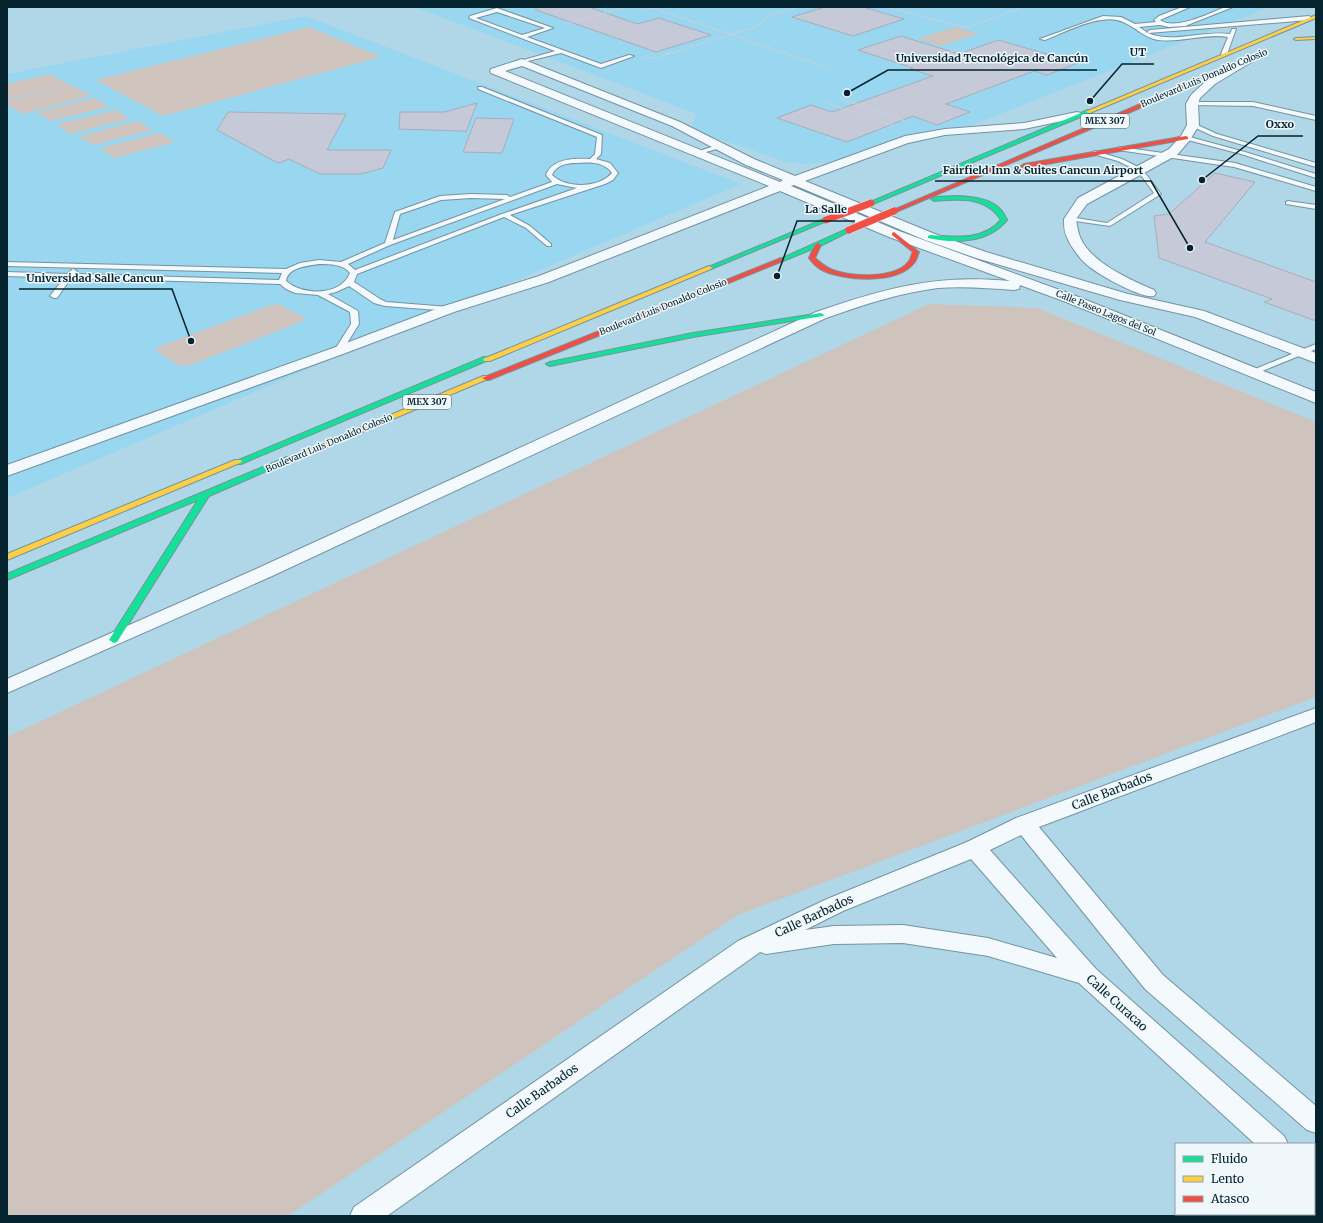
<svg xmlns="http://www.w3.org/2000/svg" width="1323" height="1223" viewBox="0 0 1323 1223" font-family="Merriweather,serif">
<rect width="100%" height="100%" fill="#b0d7e8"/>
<path fill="#99d6f0" d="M415,7h855l-300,119 -35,3 -31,7 -67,25 -30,3 -20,-2 -91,-31 -4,-7 5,-10z
M306,16l435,168 -734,314v-424z"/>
<path fill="#cec3bd" d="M309,27l72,30 -218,59 -67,-36z
M956,27l22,7 -38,12 -22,-8z
M50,74l20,11 -63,15v-16z
M71,85l20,11 -69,18 -15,-9v-4z
M95,98l14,9 -59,14 -13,-9z
M116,110l14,9 -60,15 -13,-10z
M138,121l15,9 -60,15 -14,-9z
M160,133l15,9 -61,16 -14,-10z
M279,304l26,14 -4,4 -113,44 -10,-1 -22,-14 2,-4 113,-42z
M929,304l108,4 279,114v275l-578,218 -450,301h-281v-479z"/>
<path fill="#c6c9d8" stroke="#a9acbb" d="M536,7h53l48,17 22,-6 52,17 -55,17 -120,-42z
M825,7h38l41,12 -51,17 -61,-19z
M901,36l58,18 39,-14 80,23 -31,12 -13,-4 -88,33 24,8 -33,13 -24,-9 -66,26 -70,-24 34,-13 21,7 101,-36 -23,-7 3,-1 -55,-18z
M477,103l-11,29 -3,-1 -64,-2 1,-17h45z
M228,112l118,2 -19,36h64l-8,18 -22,6h-41l-31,-15 -11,4 -61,-33z
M476,118l38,1 -12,34 -39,-1z
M1215,173l40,9 -50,60 111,40v39l-52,-19 8,-3 -113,-41 -5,-42 15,-2z"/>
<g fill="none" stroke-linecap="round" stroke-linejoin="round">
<g stroke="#7493a0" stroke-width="2">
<path id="lane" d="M1182,7h8l-30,13c15,11 50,-7 65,-13h8l-48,19 -16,1 -9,-2 -21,2 9,6v-2l2,-1 159,-14 3,2 -3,2 -161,13c23,11 56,-3 82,1l2,-5h4l-9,25 -3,2 -3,-2 7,-17c-23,-4 -46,6 -70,3 -14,-2 -22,-13 -35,-18 -21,-10 -57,10 -78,18l-5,-1 63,-23 18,1 14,7 21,-2 -2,-2 5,-4z
M497,8l56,20 -26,9 74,27 28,-9 5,1 -33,12 -40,-15 -41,10v-2l35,-10 -86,-33 1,-2zM497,12l48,16 -23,7 -46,-17z
M478,87h4l120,48 -1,19 -5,5 14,4 8,10 -5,7 -8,4 -95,31 20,11 21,18v2h-4l-21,-18 -22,-11 -147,57 -3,8 26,17 6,3 63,5h3v4l-67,-5 -11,-3 -25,-17 -13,6 -8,2 30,17 1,13 -18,29h-3l-4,-2 17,-27 -1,-12 -32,-17 -23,-2 -9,-4 -6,-5 -209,-6 -14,20h-3l-4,-2 14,-18 -57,-2v-4l60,2 6,-5 4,2 -2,3 204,6 3,-7 -275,-7v-4l279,7 14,-6 19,-3 22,2 44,-19 10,-31 45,-16 31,-2 36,1 3,2 42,-15 -6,-7c6,-17 29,-17 44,-16l5,-5 2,-17 -119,-48zM576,163c12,-1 28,-2 36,10 -13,15 -46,16 -60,2 4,-10 15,-12 24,-12zM557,184l20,4 -75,26 -147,56 -7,-6 42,-19zM471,198l34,1 -112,41 7,-26 41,-14zM319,264c11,0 24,0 31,9 -9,23 -47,23 -64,8 2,-14 21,-15 33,-17z
M1192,102h61l63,14v4l-63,-14 -63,-1v-2z
M1193,123l24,11 99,29v4l-103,-31 -22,-10v-2z
M1186,136l59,16 71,22v4l-75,-24 -57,-15v-2z
M718,145l2,1v2l-21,6 -3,-2z
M1120,147l115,16 81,24v4l-82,-24 -116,-17v-2z
M1095,151l27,8 20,10 19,25 -51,32 -42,-6v-2l2,-1 37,6 47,-30 -16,-22 -20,-10 -25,-7v-2z
M1288,201l28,4v4l-30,-5v-2z
M1316,344v5l-61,25h-3l-4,-2z"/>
</g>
<g stroke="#7493a0" stroke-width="2">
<path id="street" d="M1249,56l5,3 -1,2 -38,23 -15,14 -2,6 1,21 -9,15 -13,15 -90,49 -11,15c1,6 2,13 4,18 11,26 49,42 74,53l2,3 -2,3c-13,3 -59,-23 -69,-33 -5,-4 -16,-19 -18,-26 -3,-5 -3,-12 -3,-18l14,-21 91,-49 12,-13 6,-11 -1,-21 5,-9 16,-15z
M522,59l158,63 74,37 41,17 110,-40 40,-7 79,-6 53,-11 4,1 2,2 -2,2 -57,12 -79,6 -37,8 -103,38 130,53 51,18 142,42 76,17 112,42v10l-121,-46 -75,-17 -144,-42 -51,-18 -131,-55 -3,1 108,45 177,65 240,96v11l-250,-101 -46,-17 -1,4 -5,1c-25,-2 -51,-4 -76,-2 -39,5 -75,17 -112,30l-556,259 -263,116v-14l249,-110 560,-257c69,-24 120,-38 194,-31l-121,-44 -109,-46 -231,91 -95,30 -111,42 -336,122v-11l326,-117 111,-42 95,-30 230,-90 -278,-113 -1,-2 1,-2zM522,66l150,60 74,39 37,15 -3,2 -275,-111z
M1316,708v14l-277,105 124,148 153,131v27l-9,-3 -162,-141 -124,-154 -31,15 106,119 188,167 4,8h-33l-176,-161 -91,-27 -85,-13 -69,1 -68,10 -6,-2 -4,3 -369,261h-37l4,-9 384,-266 89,-42 140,-57 49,-24zM971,859l86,99 -69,-20 -85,-13 -69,1 -29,4 38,-19z
M1314,1168l2,1v25l-2,-1z"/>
</g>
<g stroke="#7493a0" stroke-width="2">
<path id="fast" d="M1088,110l3,2 -1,1 -217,91 -5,-1z
M957,196c14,1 33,2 43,13 3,3 5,7 7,11 -19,23 -52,24 -79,18v-2l2,-1c25,2 53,6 71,-15 -15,-24 -42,-21 -67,-19l-3,-2 3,-2z
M824,219l5,1 -118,49 -5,-1z
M847,229l5,1 -32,16 -37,15 -5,-1z
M821,313l3,2 -1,1 -130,21 -143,29 -4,-2 4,-2 143,-29z
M484,357h6l1,2 -250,105h-6l-1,-2z
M287,457h6l1,2 -85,37 -92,146 -3,1 -5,-3 89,-140 -191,80v-6z"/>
</g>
<g stroke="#7493a0" stroke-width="2">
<path id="slow" d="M1316,15v3l-226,95 -5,-1z
M1316,37v2l-20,1 -2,-1 2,-1z
M709,266l3,2 -1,1 -221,92h-6l-1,-2z
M483,376h3l4,2 -197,83h-6l-1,-2z
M235,460h6l1,2 -235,98v-6z"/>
</g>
<g stroke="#7493a0" stroke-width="2">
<path id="jam" d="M1187,84l3,2 -1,1 -293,125 -5,-1z
M1186,136l2,1v2l-164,29 -3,-2 3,-2z
M894,232l25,20c-2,4 -2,8 -5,11 -17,22 -72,18 -94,6 -5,-3 -8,-7 -11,-11l6,-13 3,-2 3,2 -6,13c6,5 10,9 18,12 18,7 64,9 76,-9 2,-2 2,-6 4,-9l-21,-17v-2z
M781,258l2,1v2l-294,119h-3l-4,-2z"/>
</g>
<path stroke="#c5d2d8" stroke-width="1.5" stroke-dasharray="2.5 1" stroke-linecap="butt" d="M634,7l22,2 170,58
M886,7l81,21 56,-21
M564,24l63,-17
M644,57l11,1 100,-31 13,-11 31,-9
M908,66l47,-16 58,17 -11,5 -58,-18
M839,98l69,24
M827,103l67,23"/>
<use href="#lane" fill="#f3f9fc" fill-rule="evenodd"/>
<use href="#street" fill="#f3f9fc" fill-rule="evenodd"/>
<use href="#fast" fill="#16e098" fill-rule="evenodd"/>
<use href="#slow" fill="#ffcf43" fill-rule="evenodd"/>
<use href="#jam" fill="#f24e42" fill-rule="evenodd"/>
<g stroke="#dbedf5" stroke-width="8" stroke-linecap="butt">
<path id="jam-bridge" d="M826,220l45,-17
M849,230l45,-19"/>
</g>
<use href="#jam-bridge" stroke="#f24e42" stroke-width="7"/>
</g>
<g text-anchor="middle" stroke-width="3" stroke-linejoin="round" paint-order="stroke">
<g font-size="9" fill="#04232e" stroke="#eff7fb">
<text transform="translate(1204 78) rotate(-23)" y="3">Boulevard Luis Donaldo Colosio</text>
<text transform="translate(663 307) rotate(-22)" y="3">Boulevard Luis Donaldo Colosio</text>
<text transform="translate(1106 313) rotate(22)" y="3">Calle Paseo Lagos del Sol</text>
<text transform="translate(329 443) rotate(-23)" y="3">Boulevard Luis Donaldo Colosio</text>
</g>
<g fill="#eff7fb" stroke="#4a636c" stroke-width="1">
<rect x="1081" y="114" width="48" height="14" rx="3"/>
<rect x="403" y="395" width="48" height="14" rx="3"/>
</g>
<g font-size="9" font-weight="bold" fill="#04232e">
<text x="1105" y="124">MEX 307</text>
<text x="427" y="405">MEX 307</text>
</g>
<g font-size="12" fill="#04232e" stroke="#eff7fb">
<text transform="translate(1112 791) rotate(-21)" y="4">Calle Barbados</text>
<text transform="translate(814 916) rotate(-25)" y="4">Calle Barbados</text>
<text transform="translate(1117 1003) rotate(42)" y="4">Calle Curacao</text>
<text transform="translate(542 1091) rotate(-35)" y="4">Calle Barbados</text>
</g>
</g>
<path fill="none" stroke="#04232e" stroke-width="1.5" d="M1090 101L1122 64H1154M847 93L888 70H1097M1202 180L1258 136H1303M1190 248L1151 181H935M777 276L797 221H855M191 341L172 289H19"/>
<g fill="#04232e" stroke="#eff7fb" stroke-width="1.5">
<circle cx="1090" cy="101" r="4"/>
<circle cx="847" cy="93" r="4"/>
<circle cx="1202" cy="180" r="4"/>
<circle cx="1190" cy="248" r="4"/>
<circle cx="777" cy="276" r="4"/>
<circle cx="191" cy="341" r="4"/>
</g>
<g font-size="11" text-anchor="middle" font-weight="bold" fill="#04232e" stroke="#eff7fb" stroke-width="3" stroke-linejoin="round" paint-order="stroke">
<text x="1138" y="56">UT</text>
<text x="992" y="62">Universidad Tecnológica de Cancún</text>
<text x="1280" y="128">Oxxo</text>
<text x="1043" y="174">Fairfield Inn &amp; Suites Cancun Airport</text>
<text x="826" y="213">La Salle</text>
<text x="95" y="282">Universidad Salle Cancun</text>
</g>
<rect width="1323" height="1223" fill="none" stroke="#04232e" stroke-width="16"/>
<rect x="1175" y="1143" width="140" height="72" fill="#eff7fb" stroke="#91a2a9"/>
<rect x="1183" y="1156" width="20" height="6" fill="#16e098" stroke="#91a2a9"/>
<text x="1211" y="1163" font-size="12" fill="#04232e">Fluido</text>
<rect x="1183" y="1176" width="20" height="6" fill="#ffcf43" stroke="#91a2a9"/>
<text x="1211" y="1183" font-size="12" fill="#04232e">Lento</text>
<rect x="1183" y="1196" width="20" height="6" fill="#f24e42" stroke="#91a2a9"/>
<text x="1211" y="1203" font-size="12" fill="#04232e">Atasco</text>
</svg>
